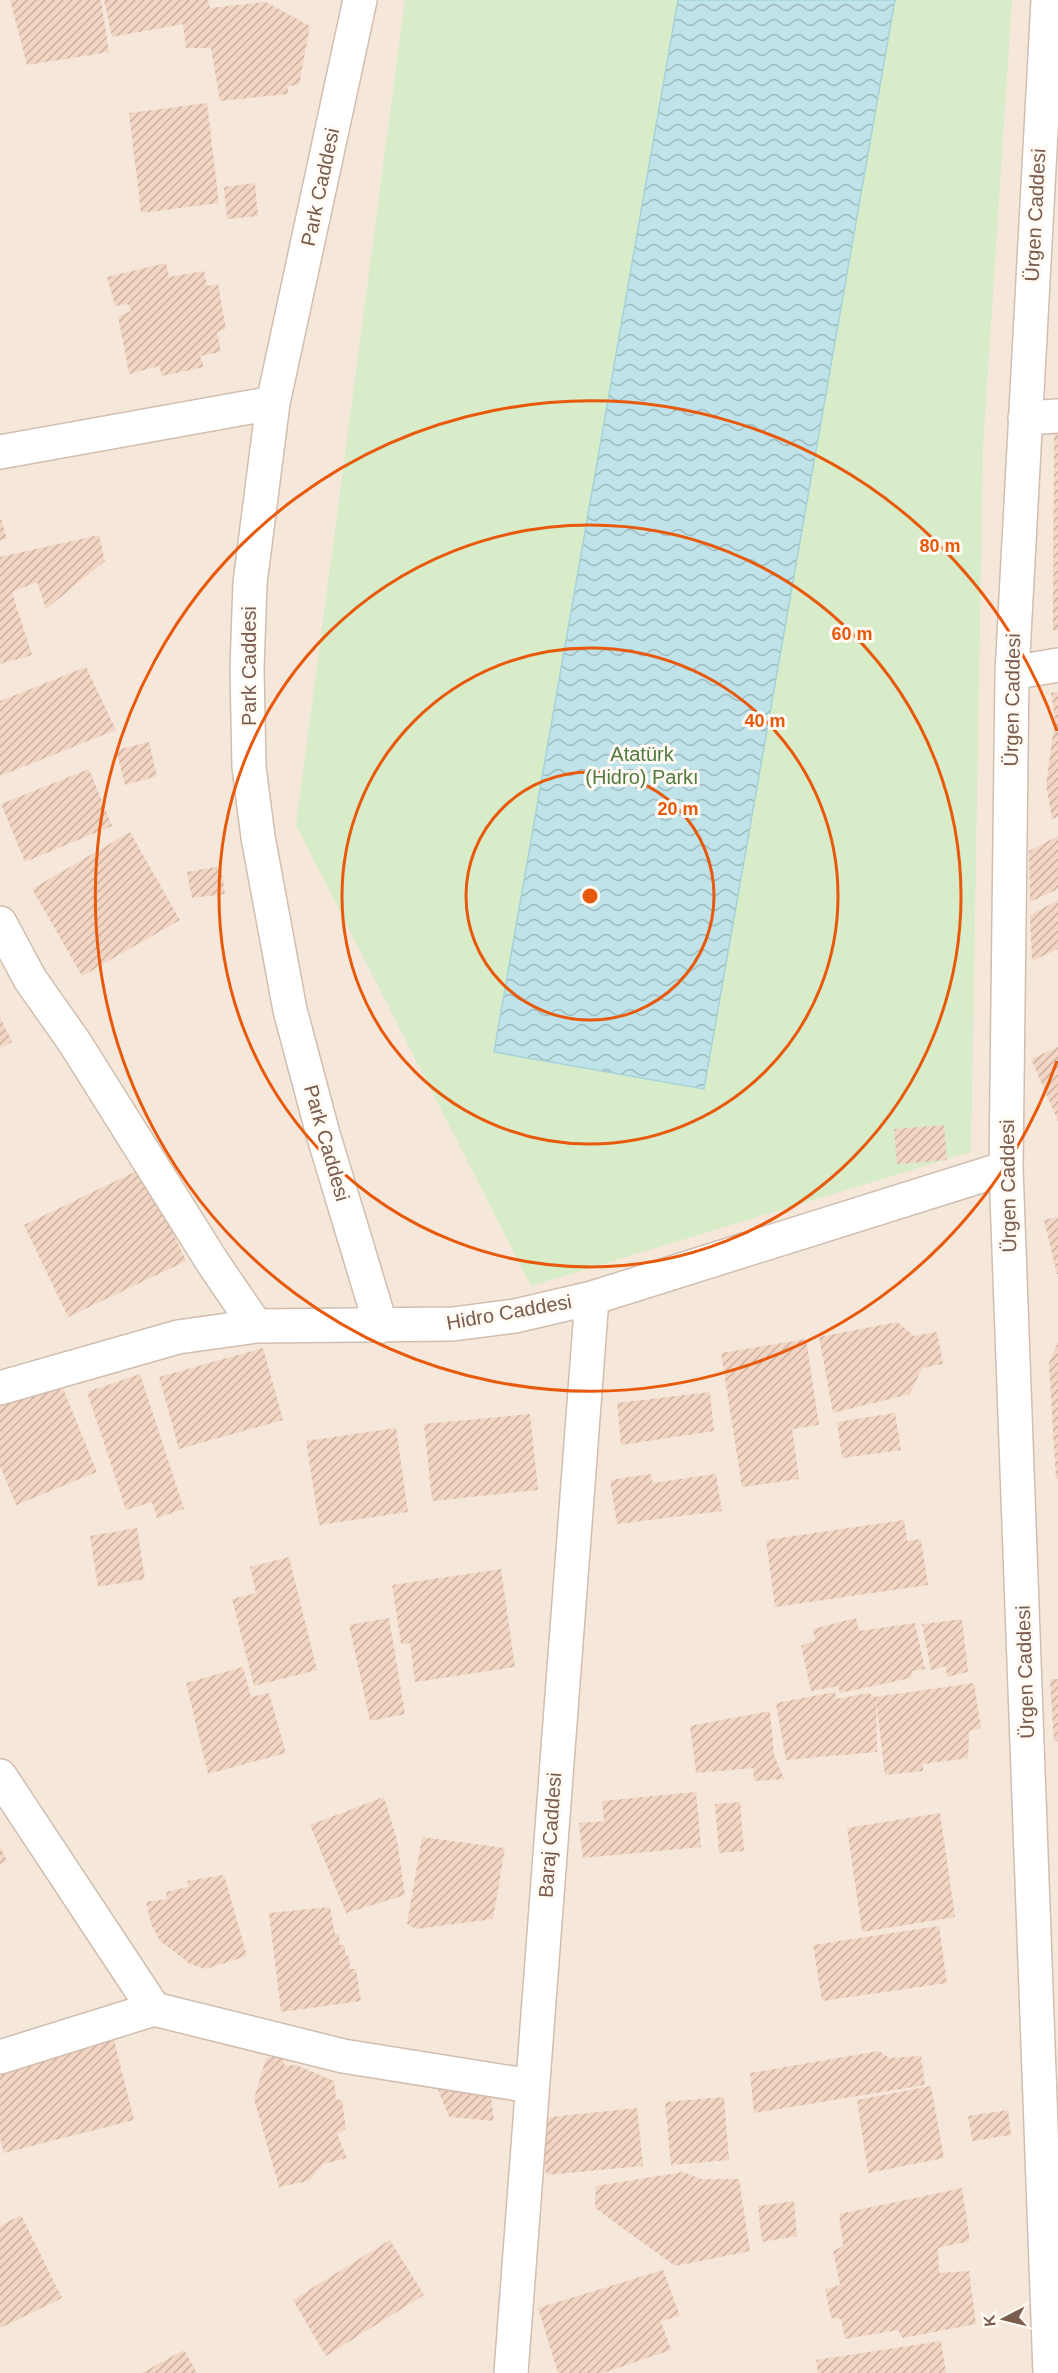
<svg xmlns="http://www.w3.org/2000/svg" width="1058" height="2373" viewBox="0 0 1058 2373" font-family="Helvetica,sans-serif">
<defs>
<pattern id="water-waves" width="16" height="10" patternUnits="userSpaceOnUse" patternTransform="scale(1.5)"><rect width="16" height="10" fill="#bfe3e8"/><path d="M0 5q4-4 8 0t8 0" fill="none" stroke="#a0bbbe"/></pattern>
<pattern id="building-hatch" width="6" height="6" patternUnits="userSpaceOnUse" patternTransform="scale(1.5)"><rect width="6" height="6" fill="#f3d5c3"/><path d="M-1 1l2-2M0 6l6-6M5 7l2-2" fill="none" stroke="#cab0a1"/></pattern>
</defs>
<rect width="100%" height="100%" fill="#fdf6ec"/>
<path fill="#f5e8da" d="M0,0h1058v2373h-1058z"/>
<path fill="#d8ecc9" d="M405,0h607l-29,448 -12,704 -440,134 -235,-461z"/>
<path fill="url(#water-waves)" stroke="#a5d3da" stroke-width="1.5" d="M678,0h217l-191,1089 -210,-37z"/>
<path fill="url(#building-hatch)" d="M10,0h91l8,52 -82,13z
M104,0h104l2,8 56,-6 44,24 -11,59 -12,1 2,8 -69,7 -9,-53h-25l-3,-24 -71,13z
M207,103l12,100 -78,10 -12,-100z
M255,183l3,33 -31,3 -3,-32z
M166,263l3,14 35,-6 3,15 11,-2 8,45 -9,3 4,20 -21,4 4,11 -42,9 -3,-10 -30,8 -11,-58 13,-5 -3,-7 -13,2 -8,-29z
M1054,427h4v203h-5z
M0,519h1l6,20 -7,1z
M99,535l6,26 -59,48 -9,-27 -25,10 20,63 -32,9v-107z
M86,667l30,63 -116,46v-75z
M1058,692v125l-6,2 -6,-34 9,-66 -4,-26z
M149,742l8,34 -32,9 -9,-35z
M89,769l23,57 -87,36 -24,-58z
M130,832l50,88 -98,56 -50,-87z
M1058,836v53l-28,13 -1,-51z
M221,866l4,28 -33,4 -5,-26z
M1058,900v49l-26,12 -2,-46z
M0,1017l12,25 -12,6z
M1058,1047v74l-27,-62z
M944,1125l3,35 -50,4 -3,-35z
M143,1168l43,93 -118,56 -44,-92z
M1058,1217v57h-1l-13,-54z
M897,1322l17,14 23,-4 6,32 -21,4 -12,26 -77,19 -14,-76z
M806,1339l13,86 -27,4 7,50 -57,8 -21,-134z
M1058,1342v137h-2l-7,-116z
M263,1348l20,72 -104,29 -20,-72z
M140,1374l44,135 -27,9 -5,-16 -26,8 -39,-118z
M60,1381l37,91 -81,33 -16,-39v-60z
M710,1392l4,39 -93,14 -4,-42z
M895,1413l6,37 -59,8 -5,-36z
M530,1414l8,76 -106,11 -8,-77z
M396,1428l12,84 -89,13 -13,-84z
M651,1474l2,9 63,-9 6,37 -105,13 -7,-44z
M904,1520l3,21 14,-2 7,46 -153,22 -9,-67z
M137,1528l8,51 -47,8 -8,-51z
M289,1557l28,113 -63,16 -22,-87 24,-6 -6,-26z
M501,1569l14,98 -100,15 -5,-39 -9,1 -9,-59z
M389,1618l16,96 -35,7 -21,-96z
M856,1618l3,13 56,-8 10,46 -13,2 -1,7 -71,15 -2,-7 -27,5 -10,-45 14,-6 -2,-11z
M962,1619l6,53 -21,5 -1,-11 -15,4 -9,-46z
M243,1667l8,30 18,-4 17,60 -78,21 -22,-91z
M1050,1679h8v62l-4,1z
M974,1683l7,45 -12,3 -1,27 -45,6v7l-38,4 -9,-75 1,52 -91,8 -10,-57 59,-11 1,7 33,-6 6,4z
M770,1711l4,44 10,24 -30,2 -1,-13 -57,5 -6,-47z
M696,1792l5,55 -118,11 -4,-35 25,-2 -2,-20z
M384,1797l13,43 8,55 -59,18 -36,-88z
M740,1802l4,49 -25,2 -4,-49z
M940,1813l15,104 -93,15 -15,-104z
M422,1837l83,11 -12,71 -77,10 -9,-5z
M0,1846l7,15 -7,3z
M224,1875l23,81 -41,13 -16,-5 -30,-23 -9,-17 -5,-22 21,-3 -1,-7 23,-5 -2,-6z
M330,1907l5,28 4,-1 1,11h4l2,11h3l1,13h6l5,32 -80,11 -12,-99z
M939,1926l8,57 -125,18 -9,-56z
M112,2032l22,88 -130,33 -4,-16v-77z
M879,2051l10,7 32,-2 4,29 -171,28 -4,-40z
M281,2055l4,11 11,-1 38,16 2,18 6,1 4,29 -9,5 10,24 -23,6 -16,17 -29,6 -25,-88 12,-41z
M489,2083l5,38 -45,-4 -13,-32z
M931,2086l13,72 -76,15 -11,-73z
M724,2097l5,63 -58,5 -6,-63z
M637,2108l6,58 -97,9 -5,-57z
M1008,2110l3,25 -39,6 -4,-25z
M683,2172l18,7h38l11,72 -75,15 -80,-58 1,-22z
M962,2188l8,53 -32,7 1,25 30,-2 7,53 -73,14 -5,-8 -53,9 -4,-20 -10,-1 -6,-29 15,-4 -7,-34 10,-5 -4,-32z
M794,2201l3,35 -35,6 -4,-36z
M21,2215l41,83 -62,30v-102z
M390,2240l34,55 -98,61 -33,-56z
M663,2270l17,46 -19,5 10,29 -68,23h-45l-20,-65z
M941,2341l5,32h-128l-2,-13z
M184,2350l13,23h-55z"/>
<g fill="none" stroke-linecap="round" stroke-linejoin="round">
<g stroke="#d1beb0" stroke-width="36">
<path id="minor" d="M360,0l-87,403 -23,180 -3,86 2,98 9,70 32,173 33,124 58,192
M1048,0l-36,673 -6,495 44,1205
M1025,418l33,-2
M0,452l273,-49
M1012,673l46,-8
M0,923l30,56 45,64 138,220 43,63
M0,1388l178,-51 78,-11 197,-2 62,-8 77,-18 414,-130
M0,1776l154,233 -154,48
M154,2009l189,47 188,30
M511,2373l81,-1075"/>
</g>
<use href="#minor" stroke="#fff" stroke-width="33"/>
</g>
<g fill="none" stroke="#e8590c" stroke-width="3">
<circle cx="590" cy="896" r="124"/>
<circle cx="590" cy="896" r="248"/>
<circle cx="590" cy="896" r="371"/>
<path d="M1057 1061A495 495 0 1 1 1057 731"/>
</g>
<g text-anchor="middle" stroke-width="6" stroke-linejoin="round" paint-order="stroke">
<g font-size="20" fill="#7a5c4d" stroke="#fffaf3">
<text transform="translate(320 187) rotate(-78)" y="7">Park Caddesi</text>
<text transform="translate(1035 215) rotate(-87)" y="7">Ürgen Caddesi</text>
<text transform="translate(249 666) rotate(-90)" y="7">Park Caddesi</text>
<text transform="translate(1012 700) rotate(-89)" y="7">Ürgen Caddesi</text>
<text transform="translate(327 1143) rotate(74)" y="7">Park Caddesi</text>
<text transform="translate(1008 1186) rotate(-91)" y="7">Ürgen Caddesi</text>
<text transform="translate(509 1312) rotate(-10)" y="7">Hidro Caddesi</text>
<text transform="translate(1025 1672) rotate(-92)" y="7">Ürgen Caddesi</text>
<text transform="translate(550 1835) rotate(-86)" y="7">Baraj Caddesi</text>
</g>
<g font-size="20" fill="#537a41" stroke="#fffaf3">
<text x="642" y="761">Atatürk<tspan x="642" dy="23">(Hidro) Parkı</tspan></text>
</g>
</g>
<circle cx="590" cy="896" r="9" fill="#e8590c" stroke="#fffaf3" stroke-width="3"/>
<g font-size="18" text-anchor="middle" font-weight="bold" fill="#e8590c" stroke="#fffaf3" stroke-width="6" stroke-linejoin="round" paint-order="stroke">
<text x="940" y="552">80 m</text>
<text x="852" y="640">60 m</text>
<text x="765" y="727">40 m</text>
<text x="678" y="815">20 m</text>
</g>
<g transform="translate(1004 2319) rotate(263)" stroke="#fffaf3" stroke-width="4.5" paint-order="stroke">
<path d="M0-4.5L10 22L0 15L-10 22Z" fill="#7a5c4d"/>
<text y="-9" font-size="16" font-weight="bold" text-anchor="middle" fill="#7a5c4d">K</text>
</g>
</svg>
